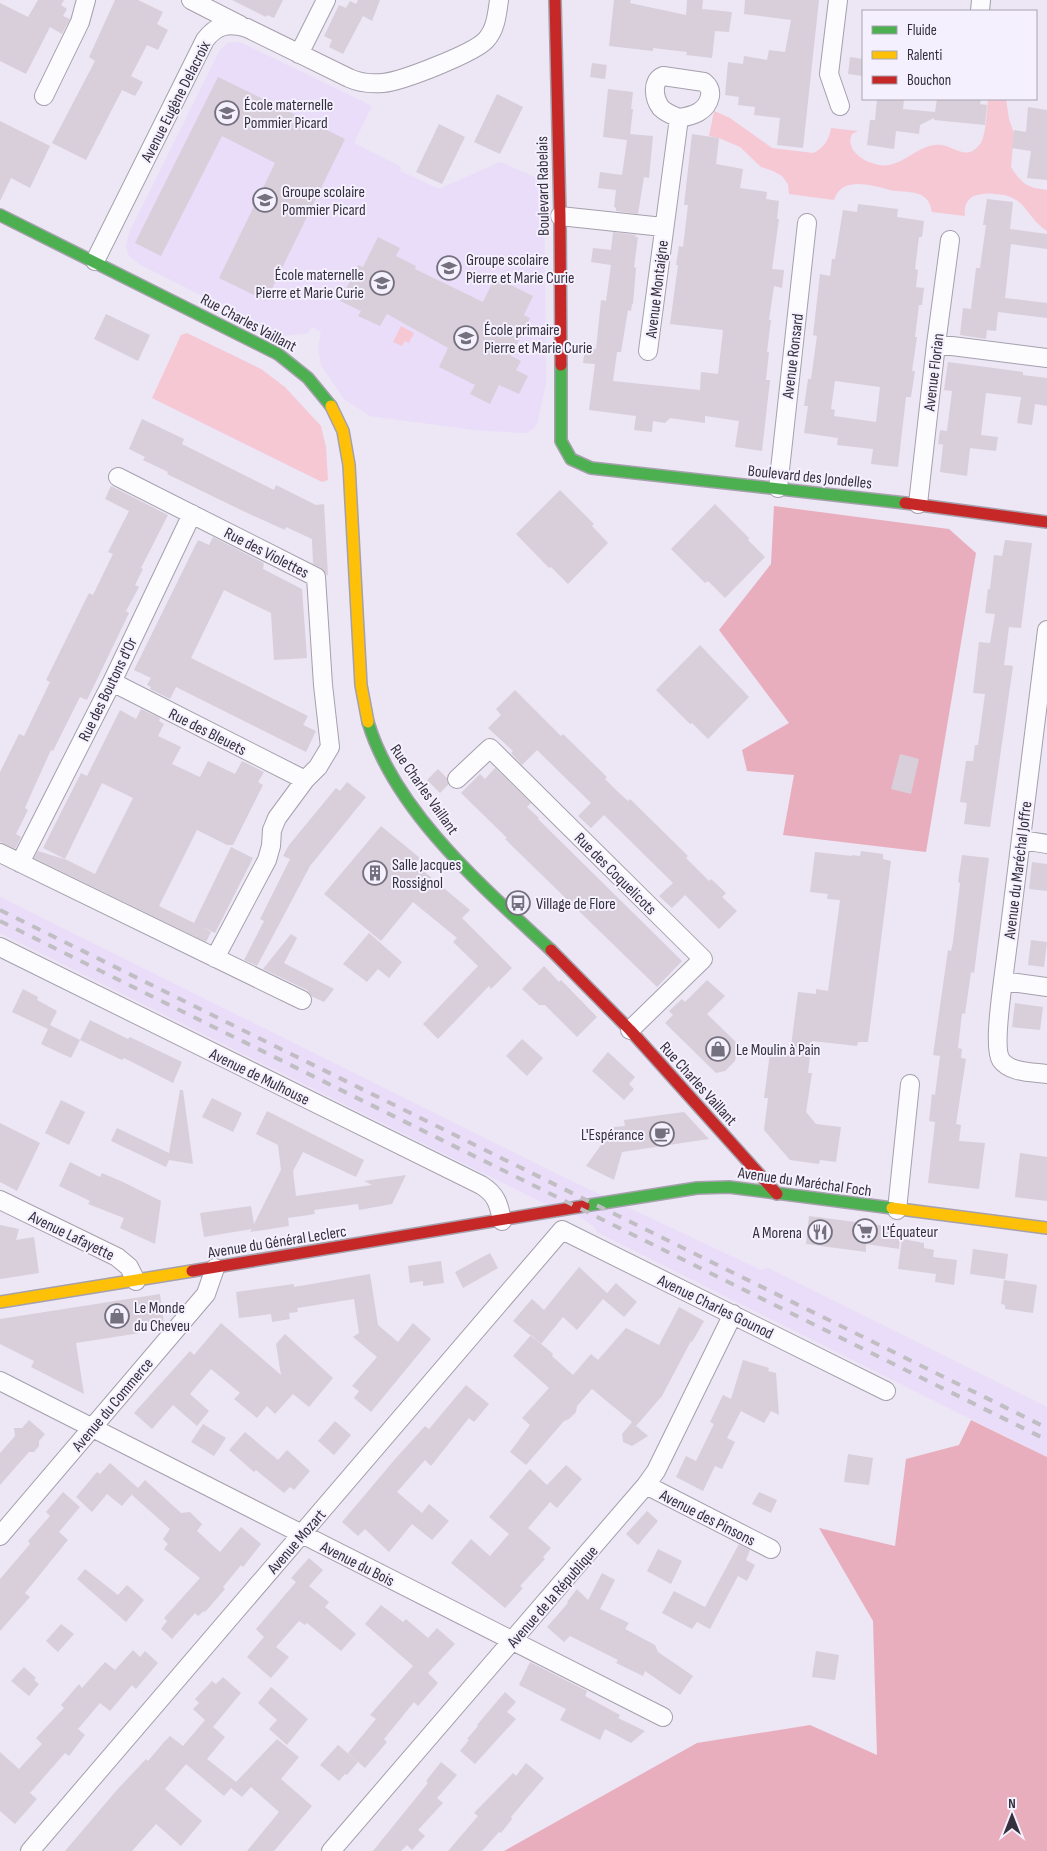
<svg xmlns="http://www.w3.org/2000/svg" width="1047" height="1851" viewBox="0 0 1047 1851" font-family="'Sofia Sans Condensed',sans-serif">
<rect width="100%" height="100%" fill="#ece6f5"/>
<path fill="#e9ddfa" d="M235,42l7,1 130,63 -18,37 47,24 -1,4 39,18 61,-27 44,19 2,203 -9,40 -4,5 -7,4h-6l-45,-3 -105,-14 -26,-17 -23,-34 -3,-17 3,-16 -9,-5 -4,6 -26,3 -141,-71 -12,-9 -3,-10 3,-13 91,-183 8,-7z
M0,897l565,281 196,92 7,-2 279,139v50l-450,-225 -2,-5 -18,-12 -34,-12 -543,-270z"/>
<path fill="#f6c8d4" d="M988,99h18l3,20 5,14 -3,34 6,9 8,8 9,4 13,2v41c-23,-15 -20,-36 -53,-37 -6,-1 -14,0 -20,2 -8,4 -10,11 -9,20l-33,-4c-4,-25 -25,-18 -42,-22 -17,-4 -48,-15 -56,10l-45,-6 -1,-10 -6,-8 -9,-5 -12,-4 -21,-20 -21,-9 -10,-2 5,-25 16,7 42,30 41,5c11,-5 16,-13 18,-25l27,3 -6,3c-9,19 21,34 37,31 16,-3 29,-18 46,-20 17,-3 30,19 45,-1 6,-7 7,-35 8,-45z
M401,326l13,7 -5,10 -4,-2 -3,5 -9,-4z
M187,333l74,36 24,18 36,39 5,21 2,33 -6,2 -170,-84 29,-63z"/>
<path fill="#e9aebd" d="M774,506l175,23 27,24 -50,299 -143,-17 11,-60 -47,-4 -5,-21 47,-27 -70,-93 52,-66z
M971,1420l76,37v394h-543l193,-108 113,-18 67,30 -4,-134 -54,-93 76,18 11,-87 53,-14z"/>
<path fill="#d8cfda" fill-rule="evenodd" d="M38,0h26l-3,5 6,4 -4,7 7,3 -8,15 -12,-7 -24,47 -26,-13v-58l28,14z
M115,0h23l25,12 -6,12 11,6 -10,20 -11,-5 -16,31 12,6 -8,14 -13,-6 -36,70 -34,-17 43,-82 -6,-4z
M232,0h51l-9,18 -7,-3 -1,2z
M358,0h22l-8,21 -9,-5 -20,38 -14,-7 3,-7 -8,-4 15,-31 7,3 4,-7 6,3z
M614,0h17l-1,3 56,12 1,-15h16l-1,9 30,3 -3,20 -14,-1 -3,27 -26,-3 1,-3 -34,-4v3l-44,-5z
M745,0h74l-16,148 -26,-3 3,-27 -26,-3 1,-8 -17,-2 1,-8 -14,-2 3,-33 15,2 1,-8 23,4 2,-10 16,2 6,-32 -47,-6z
M850,57l13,2v17l-15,-2z
M592,63l15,2 -2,14 -15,-2z
M218,77l127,62 -79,162 -47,-23 56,-115 -53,-27 -61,120 -26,-13z
M608,89l25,3 -2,17h2l-3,25 23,2 -4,42 -5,-1 -6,37 -22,-3v-3l-2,-1 2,-17 -18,-2 2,-16 22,3 5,-35 -24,-3z
M497,94l26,13 -23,47 -26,-12z
M877,99h27l-1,10 32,3 2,-13h44l-1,5 7,1 -2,20 -51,-5v-2l-14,7 -1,9 -23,-3 -2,18 -27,-4 3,-25h5z
M1028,107l19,3v70l-20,-2 4,-27 -19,-3 2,-18 12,2z
M0,121l50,25 -20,42 -19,-10 -11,23z
M439,124l26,13 -23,47 -26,-12z
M692,134l27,4 -3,26 27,5 -3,19 27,4 -1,7 13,2 -2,18h2l-7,50 12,1 -2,18 -8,-2 -5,34h2l-4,32h2l-3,28h4l-8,71 -27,-4 4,-26 -34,-5v7l-35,-5 -5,5 -12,-2 -1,11 -18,-2 2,-14 -47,-6 6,-46 -12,-1 2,-15 11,1 5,-49 5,1 5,-36 -20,-3 2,-14 18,2 2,-18 23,3 -1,2h3l-4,30 2,1 -3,36h-1l-1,7 -3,-1 -7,42h-4l-4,29 87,9 1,-18 17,2 5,-44 -53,-6 8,-59h-2l3,-19 4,1 5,-42h-4z
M987,199l26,3 -3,27 37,5v15l-36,-5 -6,54 42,5v15l-49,-6 -2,19 -9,-1 -1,9 -26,-4 3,-27 8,1 5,-41h4l6,-43h-3z
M858,204l40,5 -1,8 27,4 -2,16h-3l-4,32 3,1 -2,17 8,1 -2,17h-3l-4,32h2l-5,34h3l-4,26h-5l-8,70 -27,-3 2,-15 -36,-4 1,-7 -34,-5 4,-27h-4l4,-27h3l6,-43 -4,-1 7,-61 10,2 2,-17h3l8,-49 14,2zM835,381l45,6 -4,35 -42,-6 1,-6 -4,-1z
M378,237l22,11 -4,8 20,10 -1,3 68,33 12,-25 38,19 -9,19 6,3 -19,38 10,5 -5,9 12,6 -9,18 -20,-9 -9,19 -20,-10 5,-9 -36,-18 9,-19 -61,-34 -7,12 -22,-10 3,-5 -21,-10 18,-36 5,2z
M106,314l44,21 -12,26 -44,-22z
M948,362l75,10v3l24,3v28l-12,-2 -3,21 -15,-2 4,-26 -35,-4 -5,42 17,2 -2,14 -26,-3 -3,28 -27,-4 3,-27h3l-8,-1 2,-14 7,1 5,-40 -8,-1z
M142,419l42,20 -2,5 92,46 2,-5 40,20 8,-1 4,72 -7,-8 -8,-4 -1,-25 -26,-12 -1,3 -42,-19 -76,-37 1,-2 -25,-12 2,-3 -16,-8z
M111,486l57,29 -27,53 2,1 -8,16 4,2 -13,24 3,2 -24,50 -18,37 -7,-3 -27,54 -2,-1 -19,42 -7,16 3,2 -12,24 5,3 -6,12 -15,-7v-70l19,-38 5,2 26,-54 -4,-2 43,-87 4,2 20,-41 -5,-2 21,-41 -24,-12z
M560,490l34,34 -2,2 16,17 -40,41 -17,-17 -2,1 -33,-34z
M715,504l34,34 -1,2 17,17 -40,41 -17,-17 -3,2 -34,-34z
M213,537l51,26 -1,6 39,20 5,69 -33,2 -3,-47 -47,-23 -33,68 117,58 -5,9 13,6 -10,21 -130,-65 -6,12 -20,-10 1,-2 -4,-2 4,-7 -17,-8 64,-130 11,5z
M1005,540l27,3 -11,85 -12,-1 -5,38 9,1 -23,161 -26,-3 3,-21 -7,-1 6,-41h7l2,-16h3l7,-51 -12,-1 6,-51 11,1 5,-29 -10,-1 3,-24h2l4,-34 8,1z
M700,645l49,52 -41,42 -16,-16 -2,1 -34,-34z
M515,690l46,46 2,-2 44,43 -2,2 11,11 12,11 2,-2 58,57 -2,2 23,23 2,-2 15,14 -4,4 15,14 -18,18 -34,-34 -13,13 -13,-12 14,-13 -69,-68 -13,13 -13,-12 13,-13 -54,-53 -15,15 -11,-12 2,-2 -25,-23 13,-13 -5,-6z
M141,709l19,9 -1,3 5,3 -6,12 23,11 -9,17 28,13 8,-16 27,13 7,-13 22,11 -6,10 5,3 -30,60h-6l-30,-15 -38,76 35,17 37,-76 22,11 -38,75 -13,-6 9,5 -5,10 -172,-84 4,-7 29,9 28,14 38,-76 -31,-15 -37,76 -22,-11 38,-75 6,3 33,-66 16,9z
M900,754l19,5 -8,35 -20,-5z
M495,768l36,35 -4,4 12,11 -1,1 144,142 -25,26 -152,-148 2,-1 -46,-45 19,-19 5,5z
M438,769l9,9 1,7 -8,8 -13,-13z
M347,782l19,15 -56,69 -53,100 -13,-6 20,-39 -4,-2 30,-60 -7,-3 6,-11 47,-57 4,3z
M381,826l39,32 -5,6 55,46 -8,8 50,50 -21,21 -2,-3 -51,53 -15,-15 55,-58 -25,-24 4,-4 -44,-36 -32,39 -57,-47z
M861,851l22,3v5l8,2 -23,181h-10l-1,4 -45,-5 -4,32h4l-6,39 10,12 25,3 -5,35 -16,-2 -1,4 -29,-4 -26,-30 4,-32h-4l6,-45 20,1 8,-62 18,2v-5l12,2 12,-91 -13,-1 1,-5 -18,-2 5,-40 37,4v-1l8,1z
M962,855l27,3 -15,115 -3,-1 -6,42 -3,-1 -4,35 4,1 -1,9 5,1 -10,65 5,1 -2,16 26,2 -6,46 -51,-6 7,-61 -6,-1 3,-27 3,1 5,-39 -7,-1 15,-105 3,1 2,-9 7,-59 -2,-1z
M1032,862l15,2v27l-18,-2z
M369,933l33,29 -13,16 -11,-9 -11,13 -24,-18z
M291,934l6,4 -13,25 50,26 -10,13 -13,-6 -4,-6 -44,-21z
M1031,940l16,2 -3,25 -16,-2z
M544,966l15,16 2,-2 36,37 -20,20 -32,-32h-6l-17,-16z
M707,980l18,16 -18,18 31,30 -3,17 -10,10 -9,2 -51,-50 8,-8 -4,-4 13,-12 3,3z
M23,989l15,8 -1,3 20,11 -7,14 30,15 -9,18 -30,-14 7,-15 -36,-17z
M1015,1003l28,4 -3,23 -28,-3z
M90,1020l38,19 2,-2 52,25 -9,21 -49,-25 -2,2 -42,-20z
M522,1039l21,19 -16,18 -21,-20z
M608,1052l27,25 -6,7 5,5 -10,11 -32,-29z
M180,1090h3l10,74 -24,-4 -3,7 -55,-26 6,-13 52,25z
M212,1098l30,15 -9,19 -31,-15z
M61,1100l24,12 -16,33 -24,-12z
M267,1111l97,49 -8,17 -53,-25 -10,19 3,25 76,-11 -8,-4 42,-6 -14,29 -33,6 -1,-6 -44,6 1,4 -27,4 1,8 -39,6 2,-3 -48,8 -4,-24 51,-7 3,18 27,-54 -3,-25 -22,-11z
M684,1112l25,27 -87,13 -8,28 -28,-14 28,-39 11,-1 -1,-6z
M0,1123l40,20 -23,48 -17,-9z
M1020,1153l27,4v44l-32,-4z
M70,1162l30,15 2,-4 21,9 38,19 -6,43 -35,-16 4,-10 -36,-14 2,-3 -31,-15z
M809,1216l92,12 -2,21 -33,-5v8l-60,-8z
M0,1225l19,4 -3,11 18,-3 5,36 -39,6z
M902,1239l22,4v5l10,2 -1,7 24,3 -3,25 -19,-3 1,-8 -38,-5z
M973,1249l35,5 -3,25 -35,-5z
M490,1253l8,15 -35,20 -8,-16z
M441,1261l3,22 -21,3v-5l-13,2 -2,-17z
M579,1267l28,26 9,-10 21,19 -13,15 -21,-18 -26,31 -14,-13 -22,27 -28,-23 19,-22 12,11z
M370,1274l8,51 20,17 15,-19 18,16 -60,73 -17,-14 5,-7 -7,-5 25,-29 -24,-20 6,-4 -5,-34 -57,9 1,4 -9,1 1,6 -18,3 -1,-8 -32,4 -3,-26 58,-8v3z
M1004,1280l33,5 -4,28 -28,-4v-4l-4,-1z
M160,1294l4,30 -25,4 1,5 -64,10 8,51 -53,-27 3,-6 -34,-17v-25z
M679,1307l25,14 -12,21 -1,-1 -29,55 -26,30 -2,-2 14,12 -16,10 -9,-4 -1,-8 10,-12 -40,-33 -15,17 -1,6 -7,7 -5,2 -38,44 -16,-13 20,-27 -8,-7 27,-30 -36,-32 18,-21 22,19 -1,2 21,19 18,-21 7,6 28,-32 33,17z
M221,1323l60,52 -5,-31 9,-10 48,44 -24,29 -16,-13 -18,20 -8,-8 -10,12 -23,-19 6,-6 -29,-24 -21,25 19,17 -12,15 -24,-21 -21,24 -18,-16 56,-62 4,4z
M743,1360l26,8 -1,3 8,2 3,42 -8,-4 -7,12 -23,-12 -14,27 8,4 -13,27 -7,-3 -12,25 -27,-14 10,-21 10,5 18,-37 -4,-2 13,-27 8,4z
M466,1385l23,19 -15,18 -5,-4 -38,48 -6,-6 -28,32 25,21 7,-9 20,17 -17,19 -20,-16 -23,28 -24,-23 -7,7 -16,-14 54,-64 29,-32 4,3z
M29,1420l16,14 -6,7v5l-5,6h-5l-29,33v-32l15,-17 -1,-8h8z
M335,1421l16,14 -17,20 -16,-14z
M203,1424l23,14 -12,18 -23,-14z
M245,1432l33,28 9,-10 23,21 -16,19 -4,-3 -6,6 -28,-23 -2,2 -25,-22z
M848,1454l25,4 -4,27 -25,-3z
M110,1463l28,25 7,-8 36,33 9,-1 12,12 -5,7 23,21 21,-25 20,17 -18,23 -2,-2 -18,22 2,2 -20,23 -1,-1 -6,5 -3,-3 -23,26 -11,-10 6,-8 -3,-3 36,-40 -36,-29 4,-5 -5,-5 7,-10 -38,-34 1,-2 -11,13 -15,-12 -15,18 -16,-15 21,-25 3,2z
M566,1465l16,14 -25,29 -7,-6 -22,26 23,20 -8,9 2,2 -25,27 3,2 -18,20 -54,-45 20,-24 19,17 19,-22 -20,-17 41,-48 17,16z
M63,1492l17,15 -21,25 9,8 -43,53 5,4 -30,34v-52l30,-35 -2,-3 22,-25 -4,-4z
M759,1492l18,8 -6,13 -19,-9z
M647,1511l11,10 -20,24 -12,-11z
M739,1544l11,6 -4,10 9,5 -8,16 -9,-5 -28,53 -13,-7 -5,7 -30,-16 12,-22 31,16z
M658,1549l24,12 -11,23 -24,-13z
M309,1558l14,12 -14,16 20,16 -4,5 31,27 -15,17 -34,-28 -2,2 -6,-4 -23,26 13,10 -18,21 -24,-21 17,-20 -8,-8 40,-47 -5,-4z
M85,1569l33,26 9,-10 17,15 -18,22 -49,-43z
M602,1573l13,7 -15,29 29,14 -4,6 30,16 3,7 35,24 -13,19 -35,-24 -2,5 -27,-13 2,-3 -48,-24 -6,6 -17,-15 21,-24 -1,-1 10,-13 11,11z
M381,1605l22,17 3,-3 22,19 9,-10 18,16 -27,29 10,10 -20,23 -4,-4 -30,37 3,3 -22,26 -17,-15 28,-34 -6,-4 43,-49 -48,-42z
M61,1624l13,10 -16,18 -12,-11z
M133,1650l7,7 5,-6 13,12 -22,26 -4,-4 -22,26 -10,-8 -22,26 7,6 -16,21 -4,-3 -35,40 7,6 -22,25 -15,-13v-59l19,17 23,-25 -6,-6 28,-30 -3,-3 18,-21 3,4 23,-26 10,8z
M816,1651l23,4 -4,25 -23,-3z
M530,1662l57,29 -2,5 35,19 -2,3 27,13 -14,12 -26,-14 -5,11 -40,-20 6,-11 -47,-24z
M24,1667l12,11 -2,2 5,4 -10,12 -18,-15z
M223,1677l18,16 -28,34 12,10 -18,22 29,23 41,-43 22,18 -18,22 31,27 -38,45h-27l32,-39 -28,-25 -9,10 -11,-9 -7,8 -38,-32 -21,25 37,32 -21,25 -25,-22 -24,27h-67l51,-60 30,-32 2,2 16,-19 6,-6 13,10 22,-26 2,2 -14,-13 6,-6 -4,-4 17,-18 4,3z
M271,1687l37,32 -21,26 -18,-16 8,-9 -19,-17z
M505,1692l11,10 -9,10 9,7 -41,45 -15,-13 9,-11 -2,-1 11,-13 -1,-1z
M338,1745l20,17 -11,13 -2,-1 -6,7 -19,-16z
M441,1762l16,13 -20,23 6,5 -25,27 7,6 -13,14 -5,-5 -6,6h-28l55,-68 -2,-2z
M526,1763l18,15 -33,39 1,2 -11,14 -2,-1 -17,19h-34l30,-35 -4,-3 39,-40 3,3z"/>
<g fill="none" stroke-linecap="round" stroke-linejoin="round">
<g stroke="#a5a0ac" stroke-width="20">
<path id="street" d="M191,0l49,25
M838,0l-9,74 11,32
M980,11l1,-11
M299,54l27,-54
M44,96l36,-74 6,-22
M560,216l103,11
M95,261l110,-221c12,-16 24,-17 42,-12l102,50c11,5 23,6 34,5 20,-2 91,-30 103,-43 10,-11 11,-26 13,-40
M936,344l111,14
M648,351l31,-233c13,-2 28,-6 31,-22 1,-6 -1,-10 -6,-14l-41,-6c-12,5 -9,23 -2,32 5,5 11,7 18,10
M118,477l198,100 7,108 7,62 -12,20 -13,13 -28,38 -5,12 -1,16 -4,14 -52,98
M778,488l29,-265
M918,504l18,-160 14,-104
M1047,630c-14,115 -28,229 -43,343 -2,17 -11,75 -3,87 9,13 32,12 46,14
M112,682l193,98
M457,779l33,-31 213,211 -73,71
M1022,840l25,4
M0,853l302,147
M20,863l92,-181 80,-168
M0,947l481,238c15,9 18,19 21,36
M1003,981l44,6
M0,1200l117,57 12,10 7,14
M897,1210l13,-126
M562,1230l324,161
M0,1381l663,336
M646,1485l125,64
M0,1536l206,-242 9,-26
M30,1851l532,-621
M331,1851l315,-366 10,-14 77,-157"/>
</g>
<g stroke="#a5a0ac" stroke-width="14">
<path id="fast" d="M0,215l278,139 30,24 23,28
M561,365v76l10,18 20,9 314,35
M368,722c27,90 116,166 183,228
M584,1206l113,-18 32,-1 163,21"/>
</g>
<g stroke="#a5a0ac" stroke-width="14">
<path id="slow" d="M331,406l12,25 6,34 12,220 7,37
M892,1208l155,20
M0,1302l192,-31"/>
</g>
<g stroke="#a5a0ac" stroke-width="14">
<path id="jam" d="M555,0l5,216 1,149
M905,503l142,19
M551,950l79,80 147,164
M192,1271l392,-65"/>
</g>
<use href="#street" stroke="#fcfbfe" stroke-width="18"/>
<use href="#fast" stroke="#4caf50" stroke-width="11"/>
<use href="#slow" stroke="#ffc107" stroke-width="11"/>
<use href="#jam" stroke="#c62828" stroke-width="11"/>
<path stroke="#c0bec2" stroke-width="4" stroke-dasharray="9 9" stroke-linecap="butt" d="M0,910l1047,518
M0,921l1047,519"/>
</g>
<defs>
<g id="school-ring" transform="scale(1.25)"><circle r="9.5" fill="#f5f0fe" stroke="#75707d" stroke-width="1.5"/><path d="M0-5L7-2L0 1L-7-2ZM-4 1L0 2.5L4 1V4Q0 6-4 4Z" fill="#75707d"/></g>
<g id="building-ring" transform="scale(1.25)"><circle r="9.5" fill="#f5f0fe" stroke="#75707d" stroke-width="1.5"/><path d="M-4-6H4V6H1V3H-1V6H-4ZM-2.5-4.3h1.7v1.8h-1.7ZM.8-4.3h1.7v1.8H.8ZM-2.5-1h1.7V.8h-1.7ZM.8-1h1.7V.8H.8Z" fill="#75707d"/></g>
<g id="bus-ring" transform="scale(1.25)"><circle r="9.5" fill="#f5f0fe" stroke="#75707d" stroke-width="1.5"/><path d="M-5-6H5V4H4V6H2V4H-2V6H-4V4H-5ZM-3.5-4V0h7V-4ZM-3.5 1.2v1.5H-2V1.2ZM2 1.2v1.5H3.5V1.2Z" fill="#75707d"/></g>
<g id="shop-ring" transform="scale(1.25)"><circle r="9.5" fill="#f5f0fe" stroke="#75707d" stroke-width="1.5"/><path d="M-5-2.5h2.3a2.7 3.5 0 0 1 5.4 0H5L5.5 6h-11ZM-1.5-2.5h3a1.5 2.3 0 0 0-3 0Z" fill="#75707d"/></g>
<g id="cafe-ring" transform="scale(1.25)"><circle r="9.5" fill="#f5f0fe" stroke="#75707d" stroke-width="1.5"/><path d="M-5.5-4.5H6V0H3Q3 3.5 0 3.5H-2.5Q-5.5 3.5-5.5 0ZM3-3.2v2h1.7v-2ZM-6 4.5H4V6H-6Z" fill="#75707d"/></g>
<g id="supermarket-ring" transform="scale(1.25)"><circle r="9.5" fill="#f5f0fe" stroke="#75707d" stroke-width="1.5"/><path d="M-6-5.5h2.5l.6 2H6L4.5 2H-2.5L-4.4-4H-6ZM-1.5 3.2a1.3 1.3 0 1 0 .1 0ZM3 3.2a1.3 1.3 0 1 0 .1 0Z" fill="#75707d"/></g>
<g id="restaurant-ring" transform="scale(1.25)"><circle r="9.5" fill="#f5f0fe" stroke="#75707d" stroke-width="1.5"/><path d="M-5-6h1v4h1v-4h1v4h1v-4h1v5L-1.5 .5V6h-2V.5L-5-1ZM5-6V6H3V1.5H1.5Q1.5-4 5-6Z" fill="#75707d"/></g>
</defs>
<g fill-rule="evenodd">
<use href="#school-ring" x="227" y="113"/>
<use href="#school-ring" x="265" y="200"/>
<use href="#school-ring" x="449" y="268"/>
<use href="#school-ring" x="382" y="283"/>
<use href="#school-ring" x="466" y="338"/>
<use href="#building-ring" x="375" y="873"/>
<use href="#bus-ring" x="518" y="903"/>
<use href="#shop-ring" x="718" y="1049"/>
<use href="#cafe-ring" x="662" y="1134"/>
<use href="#supermarket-ring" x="865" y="1231"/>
<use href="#restaurant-ring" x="820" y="1232"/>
<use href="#shop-ring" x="117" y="1316"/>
</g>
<g text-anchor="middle" stroke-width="4" stroke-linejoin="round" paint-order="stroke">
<g font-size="16" fill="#35303d" stroke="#f5f0fe">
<text transform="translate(175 101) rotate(-63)" y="6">Avenue Eugène Delacroix</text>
<text transform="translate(542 186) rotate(-91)" y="6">Boulevard Rabelais</text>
<text transform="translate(656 289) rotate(-83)" y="6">Avenue Montaigne</text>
<text transform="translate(249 322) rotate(28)" y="6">Rue Charles Vaillant</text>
<text transform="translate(792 356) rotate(-83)" y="6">Avenue Ronsard</text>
<text transform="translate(933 372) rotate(-83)" y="6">Avenue Florian</text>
<text transform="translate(810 476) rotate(6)" y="6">Boulevard des Jondelles</text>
<text transform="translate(267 552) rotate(27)" y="6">Rue des Violettes</text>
<text transform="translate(107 689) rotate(-64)" y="6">Rue des Boutons d'Or</text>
<text transform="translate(208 731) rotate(27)" y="6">Rue des Bleuets</text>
<text transform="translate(425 789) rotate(55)" y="6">Rue Charles Vaillant</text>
<text transform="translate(1017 870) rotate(-83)" y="6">Avenue du Maréchal Joffre</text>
<text transform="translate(616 873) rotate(45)" y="6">Rue des Coquelicots</text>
<text transform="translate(260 1076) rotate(26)" y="6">Avenue de Mulhouse</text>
<text transform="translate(699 1083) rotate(48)" y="6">Rue Charles Vaillant</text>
<text transform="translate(805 1181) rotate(8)" y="6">Avenue du Maréchal Foch</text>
<text transform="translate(72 1235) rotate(26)" y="6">Avenue Lafayette</text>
<text transform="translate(277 1241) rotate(-9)" y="6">Avenue du Général Leclerc</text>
<text transform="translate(716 1306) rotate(26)" y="6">Avenue Charles Gounod</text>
<text transform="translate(112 1404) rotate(-50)" y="6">Avenue du Commerce</text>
<text transform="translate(708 1517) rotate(27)" y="6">Avenue des Pinsons</text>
<text transform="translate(296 1541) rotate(-49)" y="6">Avenue Mozart</text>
<text transform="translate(358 1563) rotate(27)" y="6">Avenue du Bois</text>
<text transform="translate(552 1596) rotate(-49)" y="6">Avenue de la République</text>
</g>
<g font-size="16" fill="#35303d" stroke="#f5f0fe" text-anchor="start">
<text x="244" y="110">École maternelle<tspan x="244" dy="18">Pommier Picard</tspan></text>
<text x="282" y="197">Groupe scolaire<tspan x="282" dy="18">Pommier Picard</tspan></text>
<text x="466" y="265">Groupe scolaire<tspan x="466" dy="18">Pierre et Marie Curie</tspan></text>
<text x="364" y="280" text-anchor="end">École maternelle<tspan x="364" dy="18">Pierre et Marie Curie</tspan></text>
<text x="484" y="335">École primaire<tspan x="484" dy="18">Pierre et Marie Curie</tspan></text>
<text x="392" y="870">Salle Jacques<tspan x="392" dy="18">Rossignol</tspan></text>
<text x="536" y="909">Village de Flore</text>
<text x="736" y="1055">Le Moulin à Pain</text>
<text x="644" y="1140" text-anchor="end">L'Espérance</text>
<text x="882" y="1237">L'Équateur</text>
<text x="802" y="1238" text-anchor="end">A Morena</text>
<text x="134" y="1313">Le Monde<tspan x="134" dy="18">du Cheveu</tspan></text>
</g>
</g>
<rect x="862" y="10" width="175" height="90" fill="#f5f0fe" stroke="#a8a3b1"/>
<rect x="872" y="26" width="25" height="8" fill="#4caf50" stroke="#a8a3b1"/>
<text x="907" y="35" font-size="15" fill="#35303d">Fluide</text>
<rect x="872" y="51" width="25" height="8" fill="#ffc107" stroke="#a8a3b1"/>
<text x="907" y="60" font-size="15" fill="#35303d">Ralenti</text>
<rect x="872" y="76" width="25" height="8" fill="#c62828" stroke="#a8a3b1"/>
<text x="907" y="85" font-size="15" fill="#35303d">Bouchon</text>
<g transform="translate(1012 1816)" stroke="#f5f0fe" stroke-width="4" paint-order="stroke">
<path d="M0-4L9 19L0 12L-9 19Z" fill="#35303d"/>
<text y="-8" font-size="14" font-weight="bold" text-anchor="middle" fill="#35303d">N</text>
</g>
</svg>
